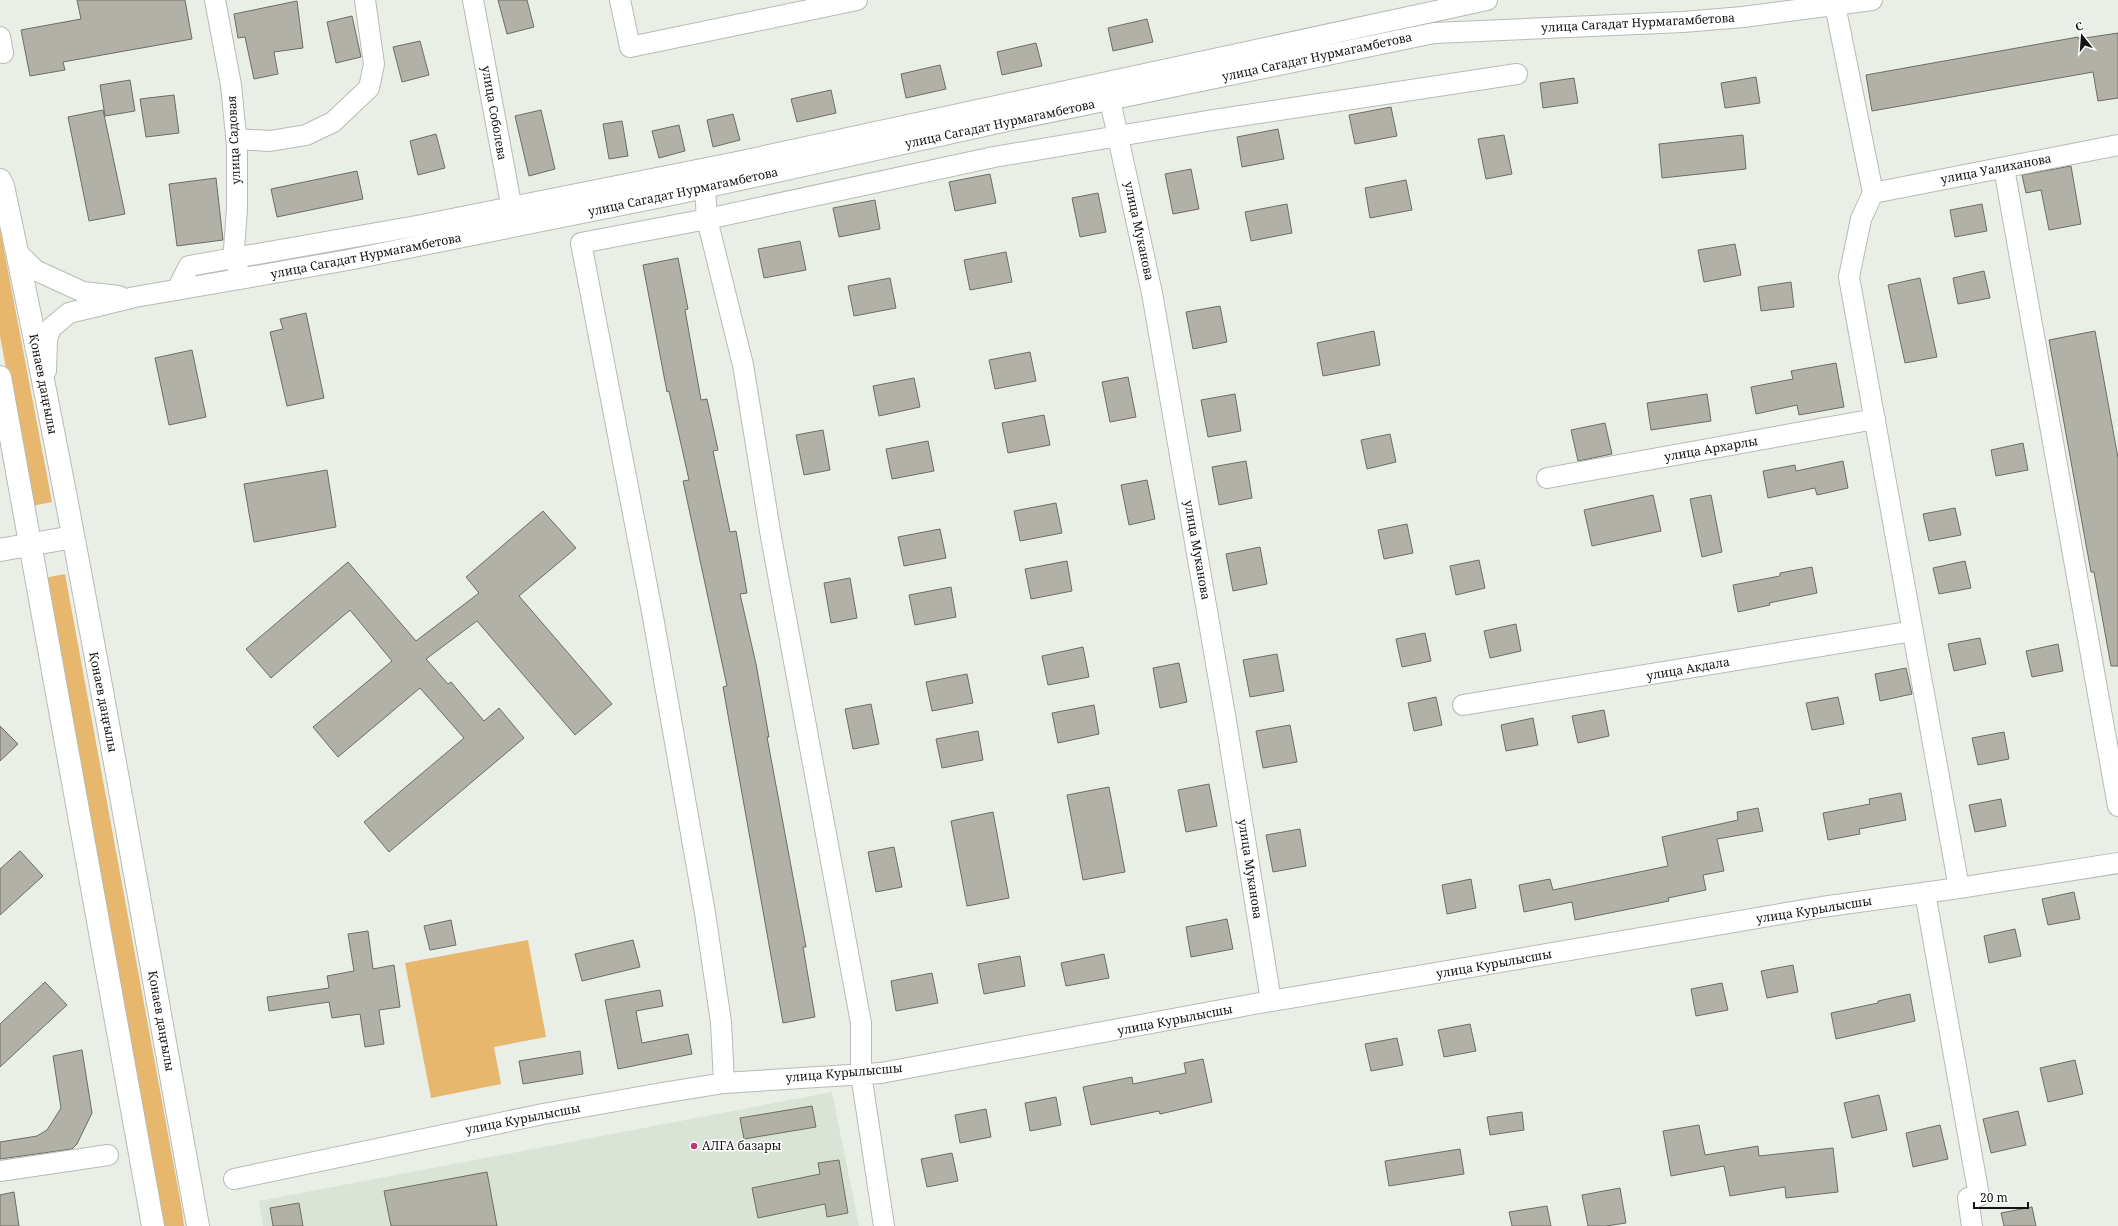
<svg xmlns="http://www.w3.org/2000/svg" width="2118" height="1226" viewBox="0 0 2118 1226" font-family="'Noto Serif',serif">
<rect width="100%" height="100%" fill="#e9efe7"/>
<path fill="#dae4d6" d="M832,1092l27,134h-596l-4,-25z"/>
<path fill="#e6b76c" d="M0,229l52,273 -20,4 -32,-170z
M65,574l117,636 2,16h-23l-117,-648z
M528,940l18,97 -52,10 7,37 -70,14 -26,-135z"/>
<path fill="#b1b1a8" stroke="#6d6d65" d="M77,0h108l7,39 -129,23 2,8 -35,6 -9,-46 60,-11z
M498,0h29l7,27 -27,7z
M297,1l6,47 -29,4 4,22 -24,5 -9,-42 -7,1 -4,-24z
M352,16l9,41 -25,6 -9,-41z
M1147,19l6,23 -40,9 -5,-23z
M2118,33v65l-20,3 -5,-29 -221,39 -6,-36 212,-38v2z
M420,41l9,34 -27,7 -9,-35z
M1036,43l6,23 -40,9 -5,-23z
M940,65l6,24 -40,9 -5,-24z
M1756,77l4,26 -35,5 -4,-25z
M1574,78l4,25 -35,5 -3,-25z
M130,80l5,31 -30,5 -5,-31z
M831,90l5,23 -39,9 -6,-23z
M174,95l5,38 -33,4 -6,-38z
M1391,107l6,29 -42,8 -6,-29z
M103,110l22,104 -36,7 -21,-104z
M541,110l14,59 -26,7 -14,-60z
M733,114l7,26 -27,7 -6,-27z
M622,121l6,35 -19,3 -6,-35z
M679,125l6,26 -26,7 -7,-27z
M1278,129l6,30 -42,8 -5,-30z
M436,134l9,34 -27,7 -8,-34z
M1504,135l8,39 -26,5 -8,-40z
M1743,135l3,34 -84,9 -3,-34z
M2071,166l10,58 -32,6 -8,-40 -15,3 -4,-18z
M1191,169l8,40 -26,5 -8,-40z
M357,171l6,28 -86,18 -6,-28z
M990,174l6,29 -41,8 -6,-29z
M216,178l7,62 -46,6 -8,-62z
M1406,180l6,30 -42,8 -5,-30z
M1098,193l8,39 -26,5 -8,-39z
M875,200l5,29 -41,8 -6,-29z
M1287,204l5,29 -41,8 -6,-29z
M1982,204l5,27 -32,6 -5,-27z
M800,241l6,29 -42,8 -6,-29z
M1735,244l6,31 -37,7 -6,-32z
M1006,252l6,30 -42,8 -6,-30z
M678,258l10,51 -3,1 16,90 6,-1 11,51 -5,1 17,81 6,-1 11,62 -7,1 16,70 13,73h-2l39,210h-3l12,70 -32,6 -60,-336 4,-1 -44,-205 6,-1 -20,-89 -2,1 -24,-127z
M1984,271l6,27 -32,6 -5,-26z
M890,278l6,30 -42,8 -6,-30z
M1920,278l17,79 -32,6 -17,-78z
M1791,282l3,25 -33,4 -3,-24z
M1220,306l7,36 -34,7 -7,-37z
M306,313l18,85 -37,8 -17,-74 13,-3 -3,-10z
M1374,331l6,34 -57,11 -6,-33z
M2095,331l23,127v208h-7l-17,-94h-3l-42,-232z
M192,350l14,67 -37,8 -14,-67z
M1030,352l6,29 -41,8 -6,-29z
M1836,363l8,44 -45,8 -2,-10 -41,9 -5,-27 42,-8 -2,-8z
M1128,377l8,40 -26,5 -8,-40z
M914,378l6,29 -41,9 -6,-30z
M1235,394l6,37 -33,6 -7,-37z
M1707,394l4,27 -60,9 -4,-27z
M1044,415l6,30 -42,8 -6,-30z
M1605,423l7,31 -34,7 -7,-31z
M823,430l7,40 -26,5 -8,-40z
M1390,434l6,28 -29,7 -6,-29z
M928,441l6,30 -42,8 -6,-30z
M2023,443l5,27 -32,6 -5,-26z
M1246,461l6,37 -33,7 -7,-38z
M1843,461l5,27 -31,7 -2,-7 -47,10 -5,-27 32,-6 1,6z
M327,470l9,57 -82,15 -10,-58z
M1147,480l8,39 -26,6 -8,-40z
M1653,495l8,36 -69,15 -8,-36z
M1711,495l11,57 -20,5 -12,-58z
M1056,503l6,30 -42,8 -6,-30z
M1955,508l6,27 -32,6 -6,-27z
M543,511l33,37 -57,48 93,108 -37,31 -98,-114 -51,38 22,25 3,-2 33,39 15,-13 25,30 -135,114 -25,-30 100,-84 -44,-50 -82,69 -25,-30 79,-66 -42,-51 -79,68 -25,-29 102,-87 68,79 63,-48 -13,-16z
M1407,524l6,29 -29,6 -6,-29z
M940,529l6,29 -42,8 -6,-29z
M1260,547l7,37 -34,7 -7,-37z
M1479,560l6,28 -29,7 -6,-29z
M1067,561l5,30 -41,8 -6,-30z
M1965,561l6,27 -32,6 -6,-26z
M1812,567l5,26 -48,10 1,2 -32,7 -5,-27 47,-9v-3z
M850,578l7,40 -26,5 -7,-40z
M951,587l5,30 -41,8 -6,-30z
M1516,624l5,27 -31,7 -6,-27z
M1425,633l6,28 -29,6 -6,-28z
M1980,638l6,26 -32,7 -6,-27z
M2058,644l5,27 -31,6 -6,-26z
M1083,647l6,30 -41,8 -6,-29z
M1277,654l7,37 -34,6 -7,-37z
M1179,663l8,39 -27,6 -7,-40z
M1906,668l6,26 -32,7 -5,-27z
M967,674l6,29 -41,8 -6,-29z
M1436,697l6,28 -28,6 -6,-28z
M1838,697l6,27 -32,6 -6,-27z
M871,704l8,40 -26,5 -8,-40z
M1094,705l5,29 -41,9 -6,-30z
M1604,710l5,26 -31,7 -6,-27z
M1533,718l5,27 -32,6 -5,-26z
M1290,725l7,37 -34,6 -7,-37z
M0,726l18,18 -18,17z
M978,731l5,29 -41,8 -6,-29z
M2004,732l5,27 -31,6 -6,-27z
M1209,784l8,42 -31,6 -8,-42z
M1109,787l16,85 -42,8 -16,-85z
M1901,793l5,27 -47,9 1,5 -32,6 -5,-27 47,-9 -1,-5z
M2001,799l5,27 -31,6 -6,-27z
M1758,808l5,23 -46,8 7,32 -21,4 3,15 -38,8 1,3 -94,19 -3,-18 -48,10 -5,-27 31,-6 3,11 115,-24 -6,-29 76,-17 -1,-8z
M993,812l16,86 -42,8 -16,-85z
M1300,829l6,37 -33,6 -7,-37z
M894,847l8,40 -26,5 -8,-40z
M20,851l23,25 -43,39v-46z
M1471,879l5,29 -29,6 -5,-29z
M2074,892l6,27 -32,6 -6,-26z
M1227,919l6,30 -42,8 -5,-30z
M451,920l5,25 -26,5 -6,-24z
M2015,929l6,27 -32,7 -5,-27z
M368,931l5,38 21,-4 6,42 -21,3 5,34 -19,3 -5,-33 -28,4 -3,-16 -60,9 -2,-14 62,-9 -2,-12 27,-5 -6,-37z
M633,940l7,27 -58,14 -7,-27z
M1104,954l5,24 -43,8 -5,-23z
M1020,956l5,30 -41,8 -6,-30z
M1793,965l5,27 -31,6 -6,-27z
M932,973l6,30 -42,8 -5,-30z
M45,982l22,23 -67,62v-43z
M1722,983l6,27 -32,6 -5,-27z
M660,990l3,16 -27,5 6,32 46,-9 4,20 -74,15 -13,-69z
M1910,994l5,27 -79,18 -5,-26 47,-10v-2z
M1470,1024l6,27 -32,6 -6,-27z
M1397,1038l6,27 -32,6 -6,-27z
M82,1050l10,63 -15,31 -5,5 -72,10v-17l37,-6 10,-6 14,-22 -8,-52z
M580,1051l3,23 -60,10 -4,-23z
M1203,1059l9,43 -52,12 -1,-3 -68,14 -8,-38 49,-10 1,7 53,-11 -2,-10z
M2075,1060l8,34 -35,8 -8,-34z
M1879,1095l8,35 -35,8 -8,-35z
M1056,1097l5,28 -31,6 -5,-28z
M812,1106l4,21 -72,12 -4,-21z
M986,1109l5,28 -31,6 -5,-28z
M2018,1111l8,34 -35,8 -8,-34z
M1522,1112l2,18 -34,5 -3,-18z
M1699,1125l6,30 53,-9 1,10 74,-8 5,44 -52,6 -1,-11 -55,9 -6,-30 -53,10 -8,-45z
M1940,1125l8,34 -35,8 -7,-34z
M1460,1149l4,25 -75,12 -4,-25z
M952,1153l6,28 -31,6 -6,-28z
M839,1160l9,53 -21,4 -2,-13 -67,14 -6,-30 68,-14 -2,-11z
M487,1172l10,54h-106l-7,-35z
M1620,1188l6,35 -20,3h-18l-6,-31z
M14,1192l5,34h-19v-31z
M299,1203l4,23h-30l-3,-18z
M1547,1206l4,20h-39l-3,-14z
M2032,1207l4,19h-32l-3,-13z"/>
<g fill="none" stroke-linecap="round" stroke-linejoin="round">
<g stroke="#b6bbb3" stroke-width="22">
<path id="street" d="M215,0l16,85 6,61v63l-3,40 4,21
M473,0l41,220
M620,0l10,47 227,-47
M1835,5l38,188 -12,26 -12,58 110,611
M0,37l3,16
M1110,100l42,193 74,428 45,280
M236,139l34,2 36,-6 27,-13 36,-34 5,-24 -9,-64
M2004,168l114,638
M705,188l2,31 36,146 28,172 90,486v51l23,152
M1873,193l245,-48
M17,252l18,18 48,22 36,4
M177,290l12,-24 233,-41 315,-63 750,-162
M46,371l1,-32 4,-11 18,-15 66,-16 213,-37 329,-66 330,-73 427,-88 249,-11 60,-5 129,-17
M1547,478l328,-59
M1463,705l450,-74
M1925,893l54,303
M724,1083l-3,-61 -16,-109 -52,-296 -72,-374 126,-24 287,-62 219,-37 304,-46
M0,1171l108,-16
M234,1179l309,-65 119,-21 62,-10 157,-10 373,-69 568,-97 137,-19 159,-25
M1968,1198l4,28"/>
</g>
<g stroke="#b6bbb3" stroke-width="24">
<path id="secondary" d="M0,180l3,6c74,345 132,693 195,1040
M0,377l153,849
M0,550l73,-13"/>
</g>
<use href="#street" stroke="#fff" stroke-width="20"/>
<use href="#secondary" stroke="#fff" stroke-width="22"/>
</g>
<circle fill="#bd397e" stroke="#fff" stroke-width="1.5" cx="694" cy="1146" r="4"/>
<g text-anchor="middle" stroke-width="3" stroke-linejoin="round" paint-order="stroke">
<g font-size="12" fill="#121412" stroke="#fff">
<text transform="translate(1638 23) rotate(-3)" y="4">улица Сагадат Нурмагамбетова</text>
<text transform="translate(1317 57) rotate(-12)" y="4">улица Сагадат Нурмагамбетова</text>
<text transform="translate(494 113) rotate(80)" y="4">улица Соболева</text>
<text transform="translate(1000 124) rotate(-12)" y="4">улица Сагадат Нурмагамбетова</text>
<text transform="translate(234 140) rotate(-93)" y="4">улица Садовая</text>
<text transform="translate(1996 169) rotate(-11)" y="4">улица Уалиханова</text>
<text transform="translate(683 192) rotate(-12)" y="4">улица Сагадат Нурмагамбетова</text>
<text transform="translate(1139 231) rotate(78)" y="4">улица Муканова</text>
<text transform="translate(366 256) rotate(-11)" y="4">улица Сагадат Нурмагамбетова</text>
<text transform="translate(43 384) rotate(79)" y="4">Қонаев даңғылы</text>
<text transform="translate(1711 449) rotate(-10)" y="4">улица Архарлы</text>
<text transform="translate(1197 550) rotate(80)" y="4">улица Муканова</text>
<text transform="translate(1688 669) rotate(-10)" y="4">улица Акдала</text>
<text transform="translate(103 702) rotate(79)" y="4">Қонаев даңғылы</text>
<text transform="translate(1250 869) rotate(81)" y="4">улица Муканова</text>
<text transform="translate(1814 910) rotate(-9)" y="4">улица Курылысшы</text>
<text transform="translate(1494 964) rotate(-10)" y="4">улица Курылысшы</text>
<text transform="translate(1175 1020) rotate(-11)" y="4">улица Курылысшы</text>
<text transform="translate(161 1021) rotate(80)" y="4">Қонаев даңғылы</text>
<text transform="translate(844 1073) rotate(-5)" y="4">улица Курылысшы</text>
<text transform="translate(523 1119) rotate(-11)" y="4">улица Курылысшы</text>
</g>
<g font-size="12" fill="#121412" stroke="#fff" text-anchor="start">
<text x="702" y="1150">АЛГА базары</text>
</g>
</g>
<g transform="translate(2082 36) rotate(343)" stroke="#ffffff" stroke-width="3" paint-order="stroke">
<path d="M0-3L7 15L0 10L-7 15Z" fill="#121412"/>
<text y="-6" font-size="11" font-weight="bold" text-anchor="middle" fill="#121412">С</text>
</g>
<path d="M1974 1202v6h54v-6" fill="none" stroke="#121412" stroke-width="2"/>
<text x="1980" y="1202" font-size="12" fill="#121412" stroke="#ffffff" stroke-width="3" paint-order="stroke">20 m</text>
</svg>
